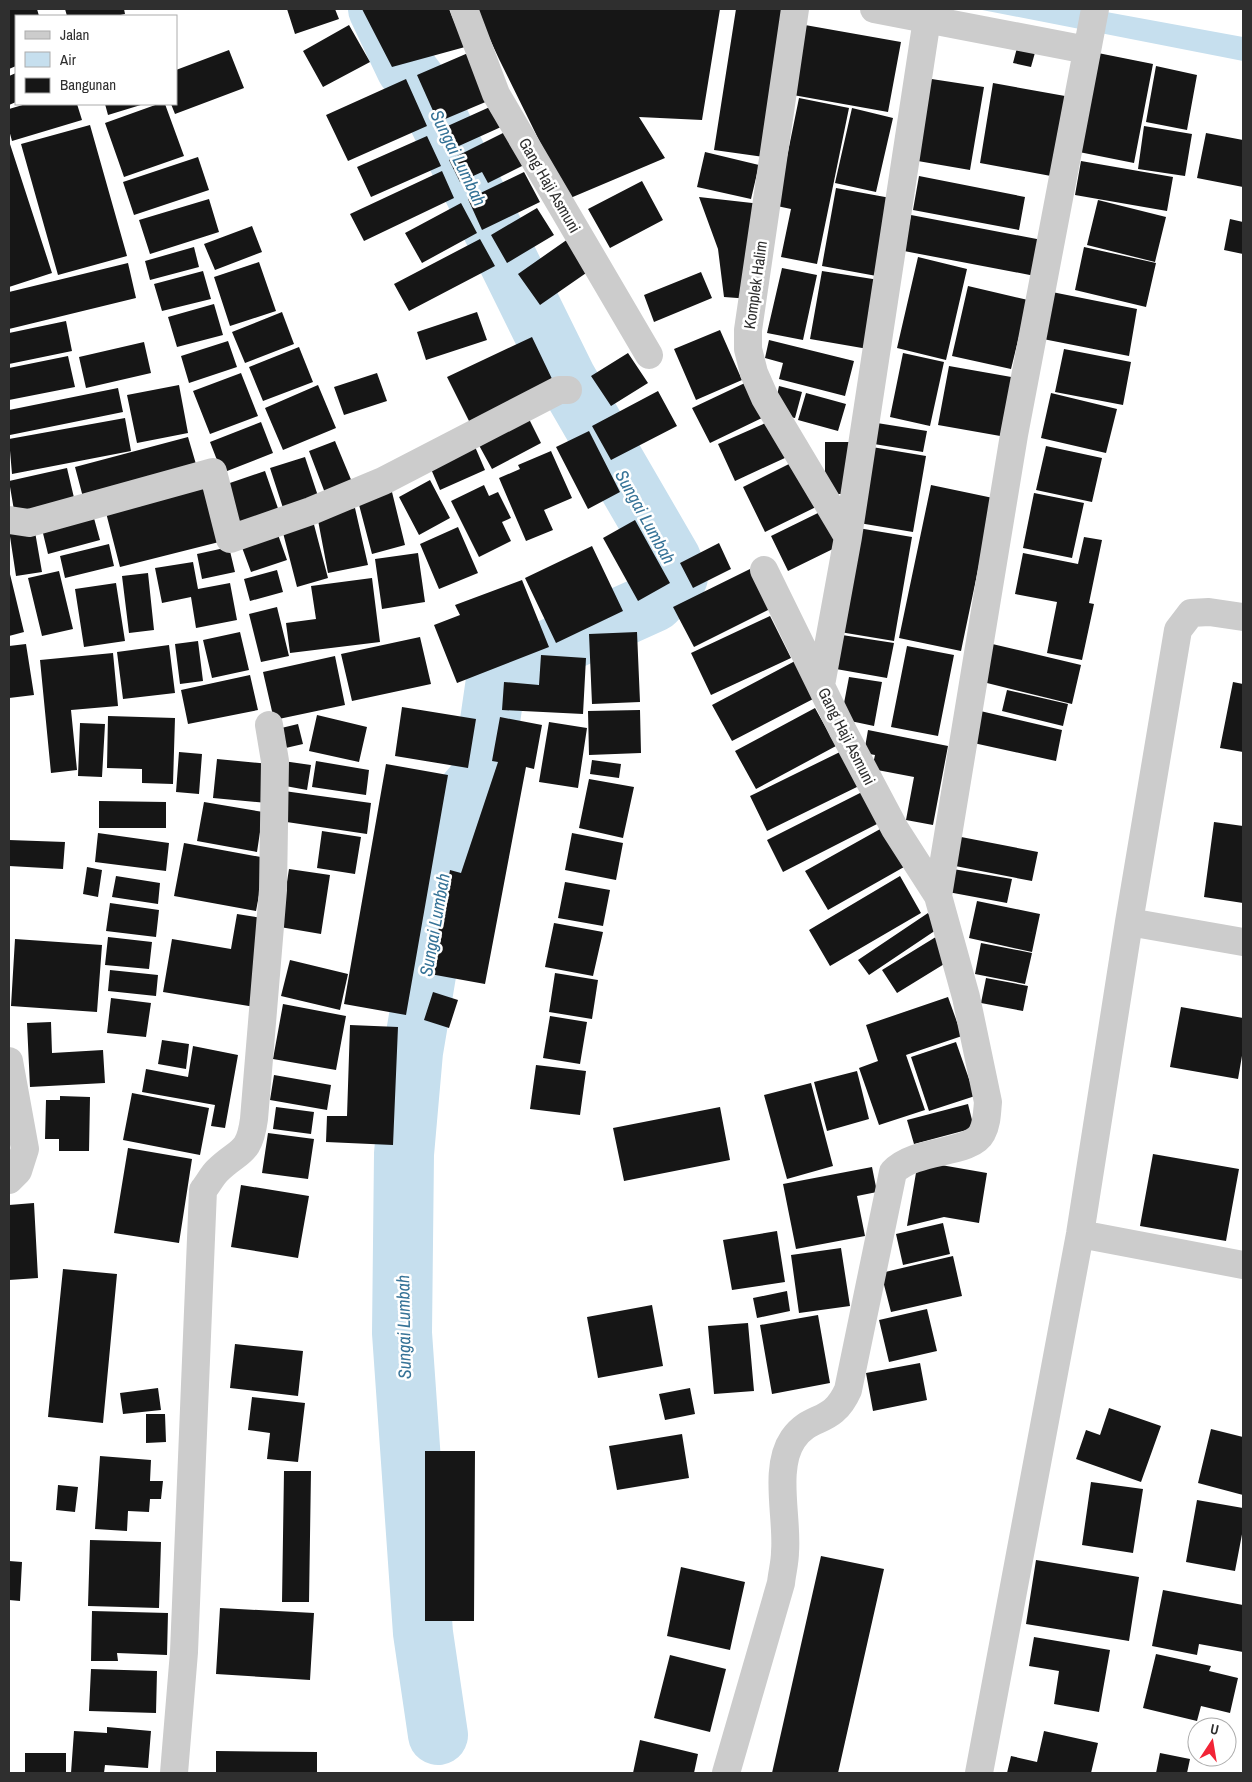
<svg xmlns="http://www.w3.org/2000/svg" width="1252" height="1782" viewBox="0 0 1252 1782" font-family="'Archivo Narrow',sans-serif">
<rect width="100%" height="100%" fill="#fff"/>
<path fill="#c6dfee" d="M977,9h113l153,28v24z"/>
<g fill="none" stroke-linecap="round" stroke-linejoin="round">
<path stroke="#c6dfee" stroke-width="60" d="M378,9l28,59 21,28 139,282 105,181 7,18 -24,25 -157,71 -15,103 -13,15 -16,65 -9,12 -31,184 -9,102 -2,179 21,300 15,102"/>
</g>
<path fill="#161616" d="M9,9h28l2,7h-23v50l-7,3z
M65,9h59l1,5 -9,2h-49z
M287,9h48l4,10 -44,15z
M362,9h87l16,38 -73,20z
M476,9h244l-18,111 -63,-3 26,41 -97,41 -69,-140z
M736,9h50l-22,148 -50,-7z
M349,25l21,37 -47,25 -20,-36z
M805,25l96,17 -13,70 -95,-17z
M1018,44l18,5 -5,18 -18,-4z
M229,50l15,38 -69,26 -4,-10h5v-34z
M475,50l20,48 -57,24 -21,-47z
M1098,53l55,11 -19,99 -55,-11z
M1156,66l41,9 -10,55 -41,-8z
M16,73v29l-7,3v-29z
M925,78l59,9 -14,83 -58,-10z
M406,79l21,47 -79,35 -22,-46z
M993,83l72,13 -14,80 -71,-13z
M799,98l50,10 -32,156 -36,-7 10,-48 -14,-3z
M26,104h51l5,16 -70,21 -3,-11v-21z
M105,104h39l-36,11z
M158,104h7l19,52 -60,21 -19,-54z
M492,106l9,21 -51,23 -9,-21z
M852,108l41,10 -17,74 -41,-9z
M90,125l37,131 -69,19 -37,-131z
M1144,126l48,8 -7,42 -47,-7z
M507,131l17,34 -36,18 -6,-11 -22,10 -11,-22z
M1206,133l37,7v47l-46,-9z
M427,136l14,30 -70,31 -14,-30z
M9,141l43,132 -43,14z
M705,152l54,13 -8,34 -54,-12z
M198,157l11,33 -75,25 -11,-33z
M1081,161l92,16 -6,34 -92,-16z
M442,171l12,27 -90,43 -14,-27z
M524,172l16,30 -58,28 -14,-31z
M919,176l106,21 -6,33 -106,-20z
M642,181l21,39 -53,28 -22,-39z
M836,188l60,11 -14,78 -60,-11z
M699,197l62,7 -10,95 -27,-2 -6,-48z
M209,199l10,33 -69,22 -11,-34z
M1098,200l68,17 -11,45 -68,-17z
M461,203l16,30 -55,30 -17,-30z
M537,208l17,27 -47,28 -16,-28z
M911,215l131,25 -7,36 -131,-25z
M1230,219l13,3v32l-19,-4z
M252,226l10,26 -47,18 -11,-26z
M480,239l15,27 -86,45 -15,-27z
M568,239l21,32 -49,34 -22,-31z
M194,247l5,20 -49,13 -5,-19z
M1084,247l72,16 -10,44 -71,-17z
M918,257l49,12 -21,91 -49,-12z
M259,262l17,49 -46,15 -16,-49z
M128,263l8,35 -127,31v-37z
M782,268l35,7 -14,65 -36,-7z
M203,271l8,28 -49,12 -8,-27z
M822,271l57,9 -11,69 -58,-10z
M701,272l11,26 -58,24 -10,-27z
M968,286l60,14 -17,69 -59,-13z
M1052,292l85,17 -8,47 -86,-17z
M214,304l9,31 -46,12 -9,-30z
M282,312l12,32 -49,19 -13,-31z
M477,312l10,28 -61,20 -9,-28z
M66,321l6,30 -63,13v-31z
M720,330l22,50 -46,20 -22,-51z
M532,337l22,46 -84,40 -23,-46z
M769,340l85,21 -9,35 -66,-17 4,-16 -18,-5z
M228,341l9,26 -48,16 -8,-27z
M144,342l7,31 -65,15 -7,-31z
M299,347l14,35 -50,19 -14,-34z
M1064,349l67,13 -8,43 -68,-13z
M628,353l20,30 -37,23 -20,-30z
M903,353l41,9 -14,64 -40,-9z
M68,356l7,31 -66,13v-32z
M949,366l68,12 -11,59 -68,-12z
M241,373l17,43 -48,18 -17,-43z
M377,373l10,28 -43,14 -10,-28z
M747,382l17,35 -54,26 -18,-35z
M179,385l9,48 -51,10 -10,-48z
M318,385l18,43 -53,22 -18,-42z
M779,386l23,6 -7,26 -15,-3 -4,-15z
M118,388l5,24 -113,23 -1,-25z
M658,391l19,35 -66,34 -19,-34z
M806,393l40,11 -8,27 -40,-11z
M1051,393l66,16 -11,44 -65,-15z
M525,411l16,32 -49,26 -17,-31z
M125,418l6,33 -119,23 -3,-35z
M770,421l17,36 -52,24 -17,-37z
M261,422l12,31 -51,20 -12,-31z
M877,423l50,8 -4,21 -49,-8z
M589,431l31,61 -32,17 -32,-62z
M188,437l10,34 -114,30 -9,-34z
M335,441l17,41 -27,11 -16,-42z
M473,442l12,28 -45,20 -12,-28z
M825,442h26v52h-26z
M1046,446l56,12 -10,44 -56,-12z
M872,447l54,9 -13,76 -54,-9z
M551,451l21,47 -28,12 9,20 -27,11 -27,-63 21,-9 -2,-4z
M305,457l14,42 -35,12 -14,-43z
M797,460l23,45 -55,27 -22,-45z
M67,468l8,34 -60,14 -6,-35z
M265,471l16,46 -41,14 -16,-46z
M207,479l16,62 -103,26 -16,-62z
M430,480l20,38 -31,17 -20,-38z
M484,485l5,11 9,-4 13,26 -9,4 9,19 -32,16 -28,-56z
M931,485l62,13 -32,153 -62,-13z
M392,492l13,53 -33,9 -14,-53z
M1034,493l50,10 -12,55 -49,-10z
M355,508l13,57 -40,8 -11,-58z
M92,511l8,29 -52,14 -7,-29z
M822,511l17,35 -51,25 -17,-35z
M312,517l16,61 -31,9 -16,-62z
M635,520l35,63 -32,18 -35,-63z
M34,526l8,46 -26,4 -7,-46z
M458,527l20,46 -39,16 -19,-45z
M858,528l54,9 -18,104 -54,-9z
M276,529l11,31 -36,12 -11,-30z
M1084,537l18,3 -13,63 5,1 -12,56 -35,-7 10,-51 -42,-8 8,-41 55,11z
M719,543l12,26 -38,19 -13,-25z
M109,544l5,22 -49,12 -5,-22z
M592,546l31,65 -67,32 -31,-65z
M229,547l6,25 -33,7 -5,-25z
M418,553l7,49 -43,7 -7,-50z
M193,562l5,27 32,-6 7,37 -41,8 -5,-31 -29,6 -7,-35z
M750,569l20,40 -76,38 -21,-40z
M9,570l15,62 -15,4z
M277,570l6,22 -33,9 -6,-22z
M59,571l14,58 -31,7 -14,-58z
M148,573l6,57 -25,3 -7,-57z
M372,578l8,64 -90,11 -4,-30 30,-4 -5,-33z
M522,580l27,67 -92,36 -23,-58 26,-10 -5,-10z
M116,583l9,58 -41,6 -9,-58z
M277,607l12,49 -28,6 -12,-48z
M770,616l21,42 -80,37 -20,-42z
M240,632l9,38 -37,8 -9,-38z
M637,632l3,70 -48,2 -3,-70z
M842,635l52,8 -7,35 -51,-9z
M420,637l11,47 -79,17 -11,-47z
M198,641l5,40 -23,3 -5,-40z
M988,643l93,22 -9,39 -93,-23z
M26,644l8,51 -25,3v-52z
M169,645l6,48 -52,6 -6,-47z
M907,646l47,9 -16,81 -47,-9z
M113,653l5,53 -47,4 6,60 -26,3 -11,-113z
M541,655l45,3 -3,56 -81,-4 2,-28 35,3z
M335,656l10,49 -71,15 -11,-48z
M795,661l20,37 -83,43 -20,-36z
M250,675l8,35 -70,14 -7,-34z
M849,677l33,5 -8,44 -33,-7z
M1233,682l10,2v68l-23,-4z
M1007,690l61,14 -5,22 -61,-15z
M402,707l74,12 -8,49 -73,-12z
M815,708l21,38 -80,43 -21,-38z
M640,710l1,43 -52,2 -1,-44z
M976,710l86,20 -6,31 -87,-19z
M317,715l50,12 -8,35 -50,-11z
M108,716l67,2 -2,66 -31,-1v-14l-35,-1z
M500,717l42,8 -8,44 -8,-2 -41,217 -55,-10 20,-104 11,3 37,-111 -6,-1z
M549,722l38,6 -9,60 -39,-6z
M80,723l25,1 -3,53 -24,-1z
M298,724l5,20 -26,6 -4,-20z
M868,730l80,16 -15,79 -27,-5 8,-43 -42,-8 3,-14 -11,-2z
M844,750l17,35 -94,46 -17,-35z
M179,752l23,2 -3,40 -23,-2z
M217,759l53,5 -3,39 -54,-5z
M592,760l29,4 -2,14 -29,-4z
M283,761l28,4 -4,25 -27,-5z
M316,761l53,9 -3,25 -54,-8z
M386,764l62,11 -42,240 -62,-11z
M589,779l45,8 -11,51 -44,-10z
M284,791l87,12 -4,31 -87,-13z
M862,792l17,31 -96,49 -16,-32z
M99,801l67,1v26h-67z
M204,802l59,10 -6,40 -60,-11z
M1214,822l29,4v77l-39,-6z
M882,828l22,39 -76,43 -23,-39z
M322,831l39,6 -6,37 -38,-6z
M98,833l71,10 -3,28 -71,-9z
M572,833l51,10 -7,37 -51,-10z
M956,836l82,16 -6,29 -82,-16z
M9,840l56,2 -2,27 -54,-3z
M184,843l82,15 -10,53 -82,-15z
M87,867l15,3 -4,27 -15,-3z
M289,869l41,6 -9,59 -41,-7z
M953,869l59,10 -5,24 -59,-11z
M116,876l44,7 -2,21 -46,-7z
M900,876l21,37 -91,53 -21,-36z
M565,882l45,8 -7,36 -45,-8z
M977,901l63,13 -8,38 -63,-14z
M110,903l49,7 -3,27 -50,-6z
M928,913l11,15 -70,47 -11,-15z
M237,914l32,5 -14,88 -92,-15 9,-53 59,10z
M554,923l49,9 -10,44 -48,-9z
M939,935l15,23 -57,35 -15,-23z
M108,937l44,5 -3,27 -44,-4z
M15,939l87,6 -5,67 -86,-6z
M981,943l51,10 -7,31 -50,-10z
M290,960l58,14 -8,36 -59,-14z
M110,970l48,5 -2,21 -48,-5z
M555,973l43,7 -6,39 -43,-7z
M986,978l42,8 -5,25 -42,-8z
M433,992l25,8 -9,28 -25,-8z
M948,997l14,39 -56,19 19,55 -46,15 -20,-57 19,-7 -12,-36z
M111,998l40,5 -5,34 -39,-4z
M283,1004l63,12 -10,54 -63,-11z
M1181,1007l62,11v32l-5,29 -68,-12z
M550,1016l37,6 -7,42 -37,-6z
M51,1022l1,31 51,-3 2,33 -75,4 -3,-64z
M350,1025l48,2 -5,118 -67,-3 1,-26h20z
M162,1040l27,4 -3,25 -28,-5z
M956,1042l19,54 -46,15 -18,-54z
M193,1046l45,9 -13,73 -14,-2 4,-21 -73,-13 4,-23 42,8z
M536,1065l50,6 -6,44 -50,-6z
M857,1071l12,48 -42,12 -13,-49z
M274,1075l57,10 -4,25 -57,-10z
M811,1083l22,83 -46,13 -23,-84z
M132,1093l77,15 -9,47 -77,-15z
M60,1096l30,1 -1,54h-30v-12h-14l1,-39h14z
M968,1104l6,24 -60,16 -7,-24z
M276,1107l38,5 -3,22 -38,-5z
M720,1107l10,53 -106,21 -11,-53z
M268,1133l46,6 -6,40 -46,-6z
M128,1148l64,11 -13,84 -65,-10z
M1153,1154l86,15 -13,72 -86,-15z
M918,1161l69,12 -8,50 -35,-6 -37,9z
M872,1167l5,25 -20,4 8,40 -69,13 -13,-65z
M241,1185l68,11 -11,62 -67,-11z
M34,1203l4,75 -29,2v-75z
M943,1223l7,31 -47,11 -7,-31z
M777,1231l8,51 -53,8 -9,-50z
M841,1248l9,58 -51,7 -8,-58z
M953,1256l9,40 -71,16 -10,-39z
M63,1269l54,5 -14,149 -55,-6z
M787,1291l3,20 -33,7 -4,-20z
M652,1305l11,61 -65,12 -11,-61z
M927,1309l10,42 -48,11 -10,-42z
M818,1315l12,68 -58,11 -12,-69z
M748,1323l6,68 -40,3 -6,-68z
M235,1344l68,7 -5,45 -68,-8z
M920,1363l7,37 -54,11 -7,-38z
M158,1388l3,22 -38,4 -3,-21z
M690,1388l5,26 -30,6 -6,-26z
M252,1397l53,6 -7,59 -31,-3 3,-26 -22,-3z
M1109,1408l52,18 -20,56 -65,-23 10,-29 14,5z
M146,1414h19l1,28 -20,1z
M1211,1429l32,8v58l-45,-12z
M682,1434l7,44 -72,12 -8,-44z
M425,1451h50l-1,170h-49z
M100,1456l51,4 -1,21h13l-2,18h-11l-1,13 -21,-1 -1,20 -32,-2z
M284,1471h27l-2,131h-27z
M1091,1482l52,7 -10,64 -51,-8z
M58,1485l20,2 -3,25 -19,-2z
M1197,1500l46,8v21l-8,42 -49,-9z
M90,1540l71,2 -2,66 -71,-2z
M821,1556l63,13 -46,204h-66z
M1036,1560l103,17 -10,64 -103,-17z
M9,1561l13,1 -2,39 -11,-1z
M681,1567l64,15 -15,68 -63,-14z
M1163,1590l80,15v47l-44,-8 -2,11 -45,-9z
M220,1608l94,5 -4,67 -94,-6z
M92,1611l76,2 -1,42 -50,-2 1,8h-27z
M1034,1637l76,13 -11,62 -45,-8 5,-33 -30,-5z
M1156,1654l55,12 -2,5 29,7 -8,35 -29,-7 -4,15 -54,-13z
M670,1655l56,14 -16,63 -56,-14z
M91,1669l66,2 -1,42 -67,-2z
M107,1727l44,4 -3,37 -43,-3 -1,8h-33l3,-42 33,2z
M1044,1731l54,12 -7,30h-84l4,-17 26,6z
M640,1740l58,14 -4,19h-61z
M216,1751l101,1v21h-101z
M25,1753h41v20h-41z
M1160,1753l30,6 -3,14h-31z"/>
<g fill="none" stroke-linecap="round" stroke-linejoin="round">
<path stroke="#ccc" stroke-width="28" d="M464,9l32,85 153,261
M795,9l-47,321v19l6,24 11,25 83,139
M874,9l213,41
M9,520l20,3 184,-51 17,67 81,-28 72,-30 176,-91h9
M764,570l79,161 52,98 43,67
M821,685l27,-148 79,-518
M1129,922l114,20
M9,1061l16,88 -7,22 -9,9
M1080,1234l163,31
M174,1773l10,-121 19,-462c5,-6 9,-14 14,-19 22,-22 32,-15 37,-52l19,-229 2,-129 -6,-36
M726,1773l55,-190c1,-10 4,-21 4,-31 3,-33 -12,-84 8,-113 18,-26 39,-13 55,-49l45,-218c22,-24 78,-17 89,-39 5,-9 5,-21 6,-31l-22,-105 -28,-101 76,-461 81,-426
M979,1773l101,-539 49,-312 49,-292 13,-17 18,-1 34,5"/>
</g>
<g text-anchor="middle" stroke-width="5" stroke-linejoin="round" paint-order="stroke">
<g font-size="16" fill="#2f2f2f" stroke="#fff">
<text transform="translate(550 185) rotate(60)" y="6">Gang Haji Asmuni</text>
<text transform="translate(755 285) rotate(-82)" y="6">Komplek Halim</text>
<text transform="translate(847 736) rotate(63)" y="6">Gang Haji Asmuni</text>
</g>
<g font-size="18" font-style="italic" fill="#367397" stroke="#fff">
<text transform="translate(458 158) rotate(64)" y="6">Sungai Lumbah</text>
<text transform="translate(645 517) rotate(61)" y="6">Sungai Lumbah</text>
<text transform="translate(435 925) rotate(-80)" y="6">Sungai Lumbah</text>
<text transform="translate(404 1327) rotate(-91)" y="6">Sungai Lumbah</text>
</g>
</g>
<rect width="1252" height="1782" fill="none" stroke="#2f2f2f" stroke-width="20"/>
<rect x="15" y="15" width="162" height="90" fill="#ffffff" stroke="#acacac"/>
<rect x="25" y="31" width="25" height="8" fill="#cccccc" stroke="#acacac"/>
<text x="60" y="40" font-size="15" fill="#2f2f2f">Jalan</text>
<rect x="25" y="52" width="25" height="15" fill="#c6dfee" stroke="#acacac"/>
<text x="60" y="65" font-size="15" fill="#2f2f2f">Air</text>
<rect x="25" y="78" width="25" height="15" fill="#161616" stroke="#acacac"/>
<text x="60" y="90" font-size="15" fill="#2f2f2f">Bangunan</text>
<g transform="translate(1212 1742) rotate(12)"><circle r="24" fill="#ffffff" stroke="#acacac"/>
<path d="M0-4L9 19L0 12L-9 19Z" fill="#f22436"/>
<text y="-8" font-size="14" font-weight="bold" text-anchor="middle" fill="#2f2f2f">U</text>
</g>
</svg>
